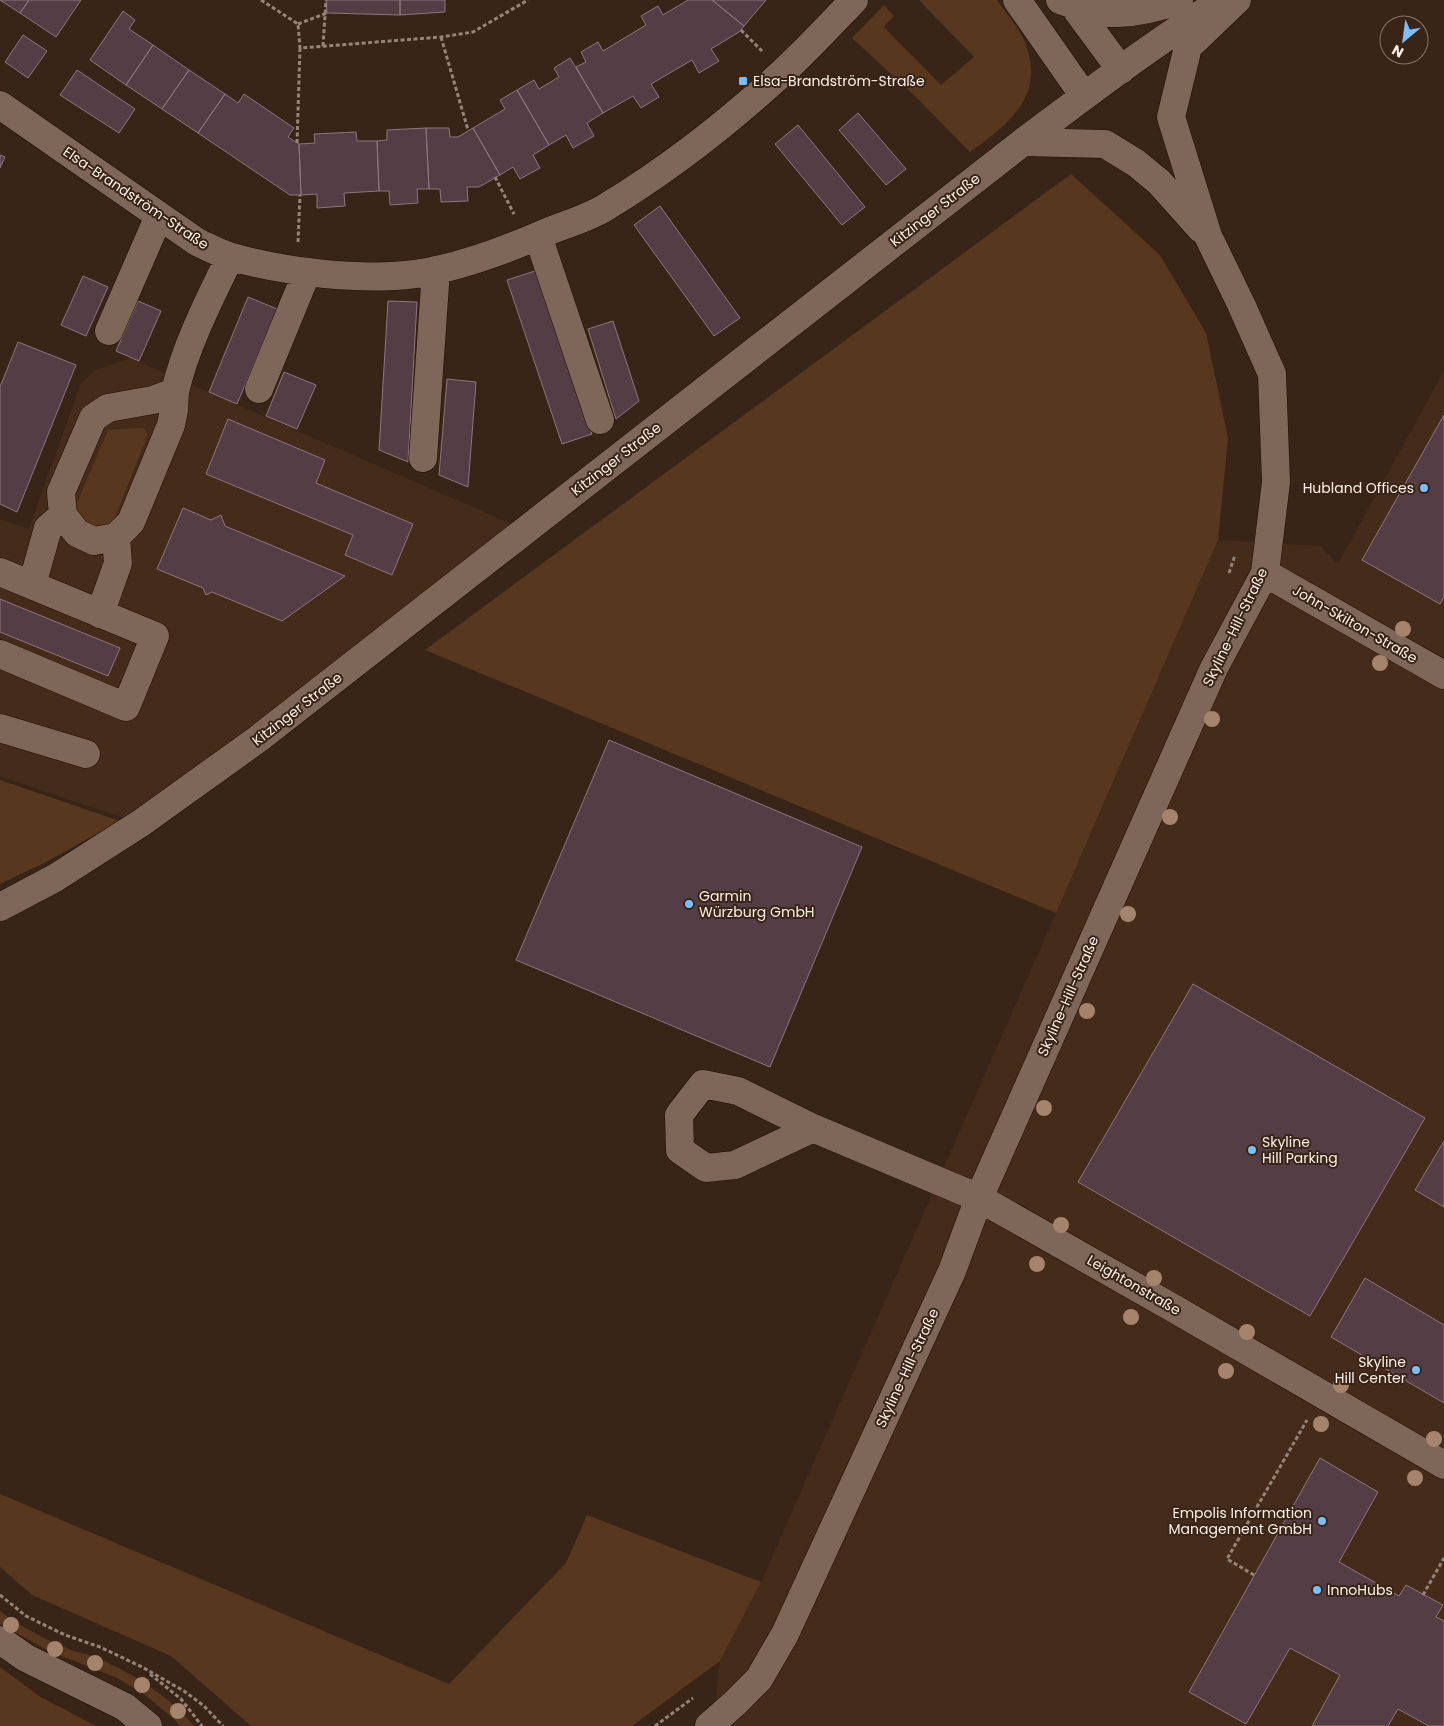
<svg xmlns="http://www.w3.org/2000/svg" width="1444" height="1726" viewBox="0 0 1444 1726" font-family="Poppins,sans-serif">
<rect width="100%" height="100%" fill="#382517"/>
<path fill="#452c1a" d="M130,358l398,173 -390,292 -138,-47v-257l29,10 52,-146 14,-13z
M1444,371v1355h-731l7,-65 41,-79 295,-669 162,-373 102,6 18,18z"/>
<path fill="#58371f" d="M919,0h78c9,13 22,28 28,42 21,54 -16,82 -55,110l-55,-56 -63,-58 32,-33 10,11 -10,11 57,58 33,-28z
M1071,174l89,81 46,78 22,105 -10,102 -162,373 -631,-263z
M144,428l4,6 -32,81 -4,7 -14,6c-14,-6 -20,-8 -21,-25l31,-73z
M0,780l120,41 -74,41 -46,22z
M0,1494l449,190 117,-121 21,-48 174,67 -41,79 -88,65h-381l-80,-70 -139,-61 -32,-28z
M0,1611c21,16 46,29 71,39 8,3 17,4 26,8 37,16 71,37 97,68h-14l-5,-6 -30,-25 -28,-17 -70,-28 -47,-26z
M0,1667l39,29 57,30h-96z"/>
<path fill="#553d46" stroke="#90747f" d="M0,0h29l-9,13z
M29,0h52l-25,37 -36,-24z
M326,0h74v15l-73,-2z
M400,0h45v12l-45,3z
M688,0h24l32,26 -5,6 -28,17 8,12 -20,12 -7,-13 -41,24 8,13 -18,11 -8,-12 -30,17 -27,-46 10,-5 -5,-10 17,-10 5,9 43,-26 -5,-9 17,-10 5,9z
M712,0h54l-22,26z
M123,11l12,9 -6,9 24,16 -27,40 -36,-25z
M23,35l24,16 -19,27 -23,-16z
M153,45l36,25 -27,39 -36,-24z
M570,58l33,55 -16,10 7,13 -21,12 -7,-13 -17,10 -32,-55 17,-10 5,9 20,-12 -5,-9z
M77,70l58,39 -16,24 -59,-38z
M189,70l36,24 -27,39 -36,-24z
M517,90l32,55 -16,10 7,13 -20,11 -7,-12 -13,8 -27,-47 32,-19 -5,-9z
M225,94l13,9 6,-9 50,34 -6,9 11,7 2,51h-11l-92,-62z
M858,113l48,56 -20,16 -47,-55z
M798,125l67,82 -23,18 -67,-81z
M426,128h23l1,9h8l15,-9 27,47 -21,12h-12l1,14 -27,1 -1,-13h-11z
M426,128l3,61h-12l1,14 -28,2 -1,-14h-10l-2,-50 10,-1v-10z
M356,132l1,9h20l2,50 -35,2 1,13 -28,2v-14l-16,1 -2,-51 16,-1 -1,-9z
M0,155l5,2 -5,11z
M660,206l80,112 -26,18 -80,-111z
M538,270l54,164 -30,10 -55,-164z
M83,276l25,11 -22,49 -25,-11z
M248,297l29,12 -40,95 -28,-12z
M138,301l23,10 -22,50 -23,-10z
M388,301l29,1 -9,160 -29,-12z
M613,321l26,80 -23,18 -28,-90z
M18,342l58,23 -59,147 -17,-8v-117z
M284,372l32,13 -19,44 -31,-13z
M447,379l29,3 -8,105 -29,-12z
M1444,415v182l-4,7 -78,-44z
M228,419l97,41 -9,23 97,41 -21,51 -47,-20 8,-20 -147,-61z
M183,508l28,12 10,-5 4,11 120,50 -63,45 -70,-29 -6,3 -3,-7 -46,-19z
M0,599l120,49 -12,28 -108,-44z
M609,740l253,107 -92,220 -254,-107z
M1193,984l232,134 -115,198 -232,-134z
M1444,1141v66l-29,-17z
M1365,1278l79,47v78l-113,-66z
M1320,1458l58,34 -39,70 60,34 7,-11 37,20 -7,12 8,4v105h-15l-31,-17 -10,17h-76l28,-51 -50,-27 -44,76 -57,-32z"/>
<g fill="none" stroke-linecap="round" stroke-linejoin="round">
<g stroke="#1f0d03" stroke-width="29">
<path id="minor" d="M1017,0l67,96
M1060,0c14,5 43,14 58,13 20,-1 42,-6 61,-13
M1073,5l48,65
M0,105l197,137c11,5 23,12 35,15 52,15 129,24 183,17 42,-6 93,-25 132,-42 19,-8 42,-14 59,-25 61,-37 125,-87 177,-135 25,-23 48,-48 71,-72
M1023,142l82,2 31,19 23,19 42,47
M538,236l62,184
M109,331l50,-115
M259,389l48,-117
M175,392l-1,18 -3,15 -40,97 -15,15 -22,4 -17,-8 -14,-18 -2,-23 32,-74 15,-10 45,-8 22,-8c10,-45 35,-94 55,-135
M423,458l13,-188
M0,572l155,64 -29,71 -126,-53
M1265,573l179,102
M32,585l16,-57 15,-13
M100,614l18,-51 -2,-26
M0,728l86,26
M0,907l55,-29 86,-55 117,-84 765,-597c62,-46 124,-94 189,-135
M813,1128l-78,37 -29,3 -26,-18 -1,-35 24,-31 35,7 75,37 166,70 194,110 271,157
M0,1640l26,18 99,49 23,19
M709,1726l26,-23 24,-24 26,-45 167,-363 27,-73 235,-530 51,-95 11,-91 -4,-108 -31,-70 -33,-68 -37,-119 17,-70 49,-47"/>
</g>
<path stroke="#958479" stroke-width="3" stroke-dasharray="4 2.5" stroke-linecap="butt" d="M261,0l37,24 2,24 141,-11 32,-5 55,-32
M298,24l29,-11
M741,30l21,21
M441,37l27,93
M323,46l3,-46
M297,143l3,-95
M495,177l19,37
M298,242l2,-47
M1229,573l6,-18
M1254,1575l-27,-16 80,-139
M0,1595l26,21 39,19 35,12 42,20 42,24 20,15 19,20
M1423,1595l21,-37
M150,1674l31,25 21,27
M655,1726l38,-28"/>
<use href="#minor" stroke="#7e6758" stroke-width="28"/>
</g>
<g fill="#a5846d">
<circle cx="1403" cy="629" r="8"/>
<circle cx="1380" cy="663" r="8"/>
<circle cx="1212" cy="719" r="8"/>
<circle cx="1170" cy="817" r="8"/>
<circle cx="1128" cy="914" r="8"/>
<circle cx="1087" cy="1011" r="8"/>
<circle cx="1044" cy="1108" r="8"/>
<circle cx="1061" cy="1225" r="8"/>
<circle cx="1037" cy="1264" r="8"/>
<circle cx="1154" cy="1278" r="8"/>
<circle cx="1131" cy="1317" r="8"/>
<circle cx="1247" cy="1332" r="8"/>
<circle cx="1226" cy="1371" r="8"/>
<circle cx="1341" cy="1385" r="8"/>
<circle cx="1321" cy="1424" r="8"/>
<circle cx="1434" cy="1439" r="8"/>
<circle cx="1415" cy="1478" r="8"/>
<circle cx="11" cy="1625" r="8"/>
<circle cx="55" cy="1649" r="8"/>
<circle cx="95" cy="1663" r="8"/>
<circle cx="142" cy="1685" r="8"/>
<circle cx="178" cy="1711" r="8"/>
</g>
<g fill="#7bbef8" stroke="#382517" stroke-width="2">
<rect x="738" y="76" width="10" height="10" rx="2.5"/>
<circle cx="1424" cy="488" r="5"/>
<circle cx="689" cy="904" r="5"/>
<circle cx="1252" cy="1150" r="5"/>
<circle cx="1416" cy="1370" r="5"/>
<circle cx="1322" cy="1521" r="5"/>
<circle cx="1317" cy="1590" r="5"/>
</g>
<g text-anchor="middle" stroke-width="4" stroke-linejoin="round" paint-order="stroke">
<g font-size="14" fill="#fdefe7" stroke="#382517" text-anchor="start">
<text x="753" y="86">Elsa-Brandström-Straße</text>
<text x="1414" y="493" text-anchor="end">Hubland Offices</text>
<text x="699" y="901">Garmin<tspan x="699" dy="16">Würzburg GmbH</tspan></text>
<text x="1262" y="1147">Skyline<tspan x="1262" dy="16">Hill Parking</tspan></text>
<text x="1406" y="1367" text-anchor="end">Skyline<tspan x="1406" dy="16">Hill Center</tspan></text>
<text x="1312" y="1518" text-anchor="end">Empolis Information<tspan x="1312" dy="16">Management GmbH</tspan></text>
<text x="1327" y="1595">InnoHubs</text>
</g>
<g font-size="14" fill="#fdefe7" stroke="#382517">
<text transform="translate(136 198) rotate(34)" y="5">Elsa-Brandström-Straße</text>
<text transform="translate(935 210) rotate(-38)" y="5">Kitzinger Straße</text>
<text transform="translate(616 459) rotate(-38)" y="5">Kitzinger Straße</text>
<text transform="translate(1355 624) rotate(30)" y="5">John-Skilton-Straße</text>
<text transform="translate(1235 627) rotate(-64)" y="5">Skyline-Hill-Straße</text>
<text transform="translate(297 709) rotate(-38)" y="5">Kitzinger Straße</text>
<text transform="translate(1068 996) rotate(-66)" y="5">Skyline-Hill-Straße</text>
<text transform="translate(1134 1285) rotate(30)" y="5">Leightonstraße</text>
<text transform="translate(907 1368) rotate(-65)" y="5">Skyline-Hill-Straße</text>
</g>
</g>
<g transform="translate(1404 40) rotate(209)"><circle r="24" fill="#382517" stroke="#87766a"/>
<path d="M0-4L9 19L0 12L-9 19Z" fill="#7bbef8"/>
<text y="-8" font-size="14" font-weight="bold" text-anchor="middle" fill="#fdefe7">N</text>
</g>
</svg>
